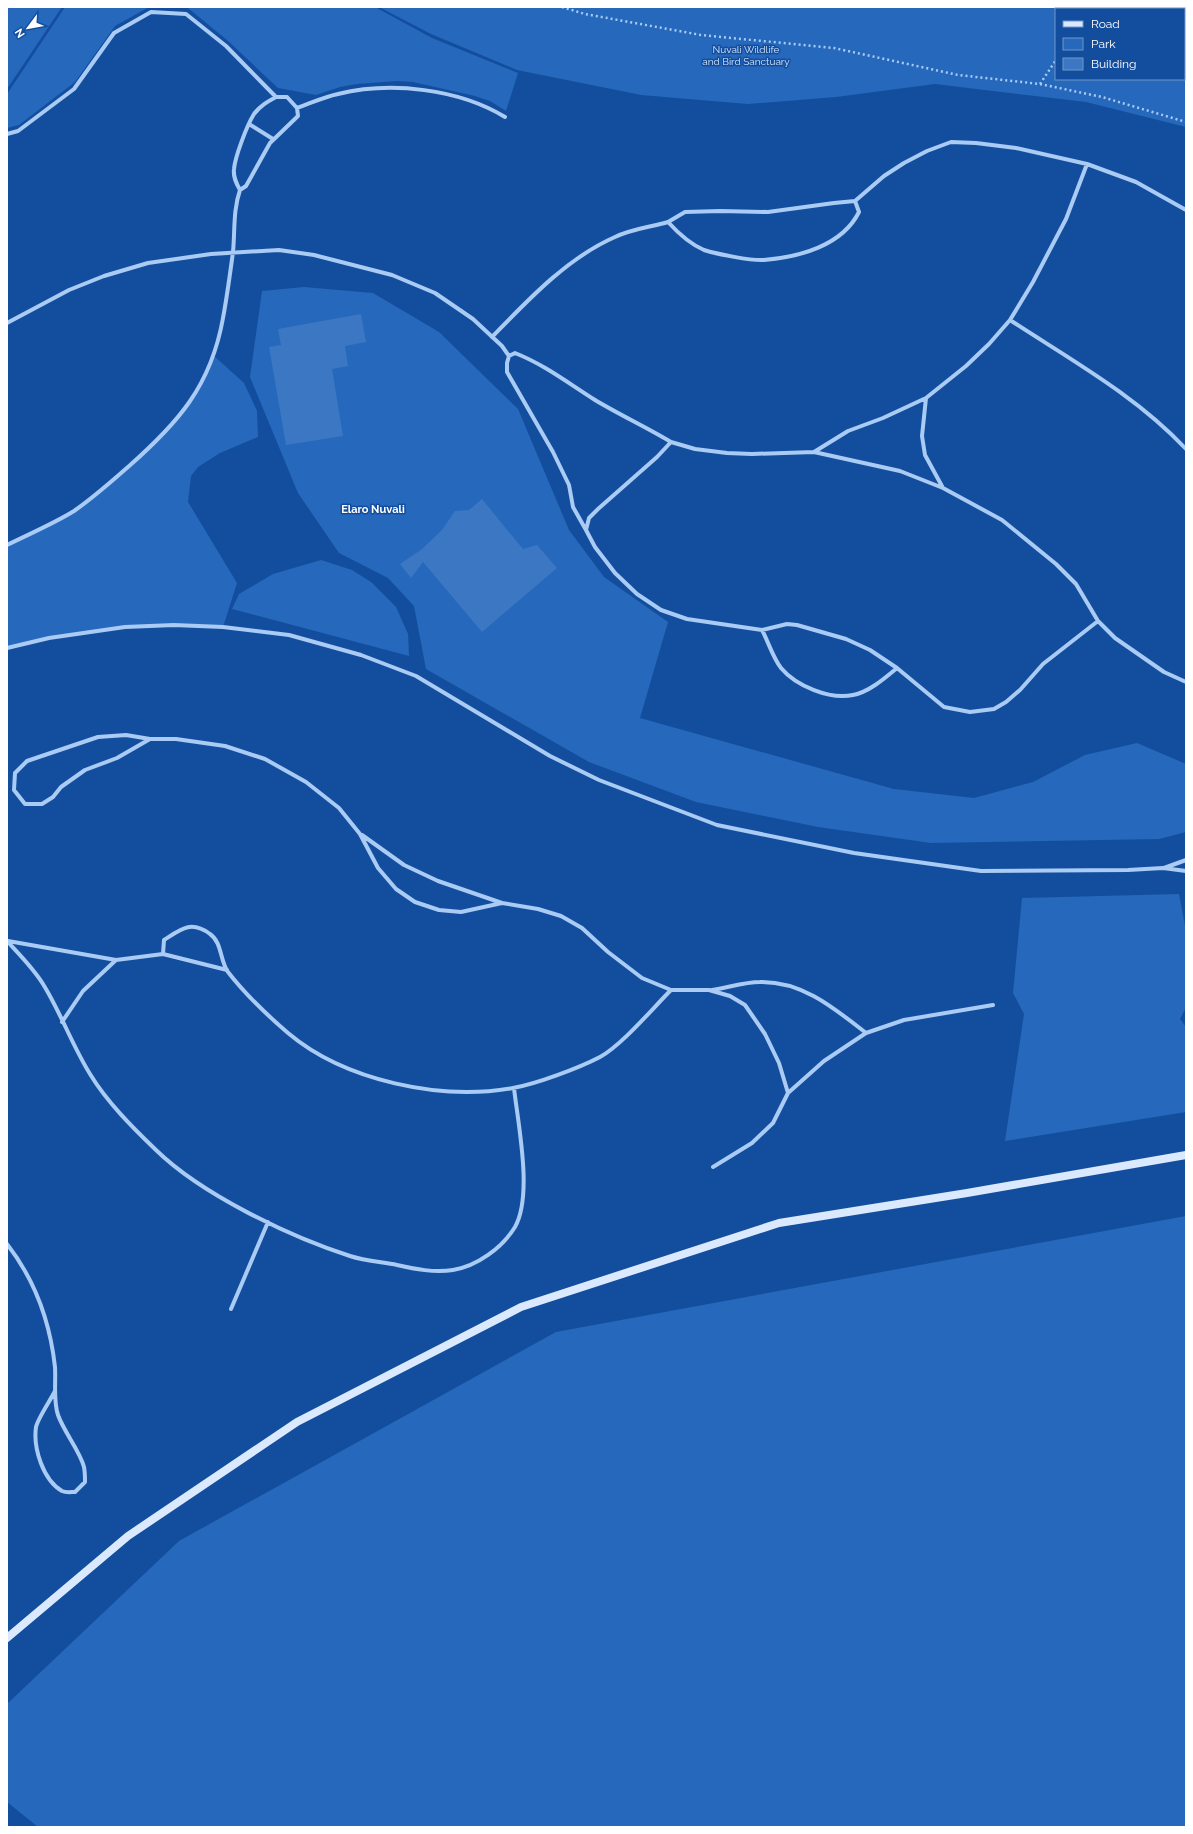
<svg xmlns="http://www.w3.org/2000/svg" width="1193" height="1834" viewBox="0 0 1193 1834" font-family="Raleway,sans-serif">
<rect width="100%" height="100%" fill="#134e9e"/>
<path fill="#2668bc" fill-rule="evenodd" d="M7,7h55l-55,82z
M65,7h84l-34,19 -40,56 -56,43 -12,3v-34z
M173,7h202l57,31 86,35 -12,38 -16,-10 -15,-5 -62,-14 -16,-1 -40,3 -17,3 -24,8 -38,-7 -51,-48 -39,-32z
M379,7h807v120l-100,-25 -151,-18 -99,13 -88,7 -107,-9 -124,-25 -86,-36zM1056,9h128v70h-128z
M304,287l69,6 66,39 79,77 51,121 35,47 64,45 -28,96 254,71 80,9 59,-16 52,-27 52,-12 49,21v68l-27,7 -228,4 -113,-16 -122,-25 -107,-40 -163,-93 -12,-63 -26,-28 -49,-25 -41,-60 -48,-116 12,-86z
M214,356l30,27 13,28 1,26 -38,16 -22,14 -7,9 -3,26 49,81 -14,44 -49,-2 -89,7 -78,16v-103l67,-34 88,-74 37,-48z
M321,560l31,10 19,12 25,25 12,27 1,22 -177,-47 7,-15 34,-20z
M1179,894l7,37v76l-6,12 6,8v85l-181,29 19,-127 -11,-21 9,-95z
M1186,1216v611h-1148l-31,-25v-98l172,-163 377,-209z"/>
<path fill="#3c77c4" d="M361,314l5,28 -21,4 3,20 -16,3 11,67 -57,9 -17,-98 12,-2 -3,-16z
M482,499l41,50 14,-4 20,23 -75,64 -59,-70 -12,16 -11,-14 22,-15 20,-19 13,-19 14,-1z"/>
<g fill="none" stroke-linecap="round" stroke-linejoin="round">
<path stroke="#aacbf4" stroke-width="2.5" stroke-dasharray="2 3" stroke-linecap="butt" d="M562,7l23,7 116,21 133,13 124,27 82,9 62,13 84,25
M1108,9l3,-2
M1040,84l16,-24"/>
<path stroke="#aacbf4" stroke-width="4" d="M276,97h11l10,11 1,8 -28,27 -24,43 -6,4c-4,-7 -7,-13 -6,-21 1,-12 13,-44 20,-55 6,-8 13,-12 22,-17z
M297,108c14,-5 27,-11 41,-14 53,-13 121,-5 167,23
M249,124l24,15
M7,134l11,-3 56,-42 40,-56 37,-21 35,2 40,32 50,51
M668,222l17,-10 35,-1 48,1 66,-9 21,-2
M1010,320c61,40 125,75 176,129
M7,323l62,-33 35,-14 44,-13 63,-9 68,-4 35,5 78,20 43,18 38,26 29,27 7,10
M492,337c36,-37 75,-79 123,-100 16,-8 36,-10 53,-15 10,11 22,22 36,28 12,4 48,11 60,10 35,-3 78,-14 95,-48l-4,-11 29,-25 20,-13 23,-12 24,-9 25,1 40,5 71,16 49,18 50,28
M515,353c30,12 53,30 80,47 25,15 51,27 76,42l-14,15 -59,52 -9,9 -3,12 -13,-23 -4,-22 -16,-33 -46,-80v-9l2,-7z
M926,398l-4,38 3,19 18,33
M671,442l24,7 32,4 25,1 62,-2 86,19 43,17 59,32 54,44 20,20 22,37 17,17 49,34 22,10
M814,452l34,-21 35,-13 43,-20 40,-32 23,-22 21,-24 23,-38 33,-63 21,-55
M586,530l9,17 20,26 22,21 24,16 26,9 75,11 25,-6 10,1 49,14 24,11 27,18 47,39 26,5 24,-3 12,-7 14,-12 23,-26 55,-43
M7,545c22,-11 46,-21 67,-34 19,-13 37,-29 54,-44 50,-44 83,-81 95,-149 4,-21 7,-44 10,-66 2,-21 0,-42 7,-62
M762,630c6,11 11,28 19,38 15,18 49,32 72,27 16,-3 32,-17 44,-27
M7,648l42,-10 76,-11 49,-2 49,2 66,8 72,20 55,21 134,80 49,24 118,45 137,28 127,18 147,-1 35,-2 23,3
M150,739l-33,19 -32,12 -24,17 -8,10 -11,7h-17l-11,-14 1,-17 12,-12 71,-24 28,-2 24,4h26l49,7 40,13 41,23 33,26 21,26 18,34 18,21 19,13 24,8 22,2 41,-9 36,6 23,7 21,12 26,24 34,26 29,12c-19,19 -49,55 -71,67 -21,11 -64,27 -87,31 -72,13 -168,-7 -225,-55 -21,-18 -43,-39 -60,-61 -8,-11 -6,-30 -18,-38 -19,-14 -29,-5 -46,6l-1,14
M362,835l42,30 34,16 64,22
M1164,868l22,-8
M7,941c12,13 27,28 36,43 18,29 29,61 47,90 17,28 42,53 66,76 45,44 134,87 194,106 15,5 32,6 47,9 18,4 37,8 56,5 24,-4 49,-22 62,-43 18,-32 3,-103 -1,-139
M8,941l108,19 47,-6 64,16
M671,990h38l21,6 15,9 20,29 14,29 9,30
M712,990c15,-2 32,-8 48,-8 42,-1 74,26 106,51
M62,1022l21,-31 33,-31
M713,1167l39,-24 21,-20 15,-30 36,-32 42,-28 38,-13 89,-15
M7,1244c28,36 43,78 48,123 1,16 -2,33 3,48 6,17 22,36 26,52 1,5 1,11 1,15l-10,10c-4,0 -9,1 -13,-1 -19,-11 -29,-43 -26,-64 2,-9 14,-26 19,-36
M231,1309l37,-87"/>
<path stroke="#dae9fd" stroke-width="8" d="M7,1638l121,-102 169,-114 224,-115 258,-84 188,-30 219,-38"/>
</g>
<g text-anchor="middle" stroke-width="3" stroke-linejoin="round" paint-order="stroke">
<g font-size="10" fill="#d2e6fd" stroke="#134e9e">
<text x="746" y="53">Nuvali Wildlife<tspan x="746" dy="12">and Bird Sanctuary</tspan></text>
</g>
<g font-size="11" font-weight="bold" fill="#fff" stroke="#134e9e">
<text x="373" y="513">Elaro Nuvali</text>
</g>
</g>
<rect width="1193" height="1834" fill="none" stroke="#ffffff" stroke-width="16"/>
<rect x="1055" y="8" width="130" height="72" fill="#134e9e" stroke="#7195c5"/>
<rect x="1063" y="21" width="20" height="6" fill="#dae9fd" stroke="#7195c5"/>
<text x="1091" y="28" font-size="12" fill="#ffffff">Road</text>
<rect x="1063" y="38" width="20" height="12" fill="#2668bc" stroke="#7195c5"/>
<text x="1091" y="48" font-size="12" fill="#ffffff">Park</text>
<rect x="1063" y="58" width="20" height="12" fill="#3c77c4" stroke="#7195c5"/>
<text x="1091" y="68" font-size="12" fill="#ffffff">Building</text>
<g transform="translate(28 28) rotate(238)" stroke="#134e9e" stroke-width="3" paint-order="stroke">
<path d="M0-3L7 15L0 10L-7 15Z" fill="#ffffff"/>
<text y="-6" font-size="11" font-weight="bold" text-anchor="middle" fill="#ffffff">N</text>
</g>
</svg>
